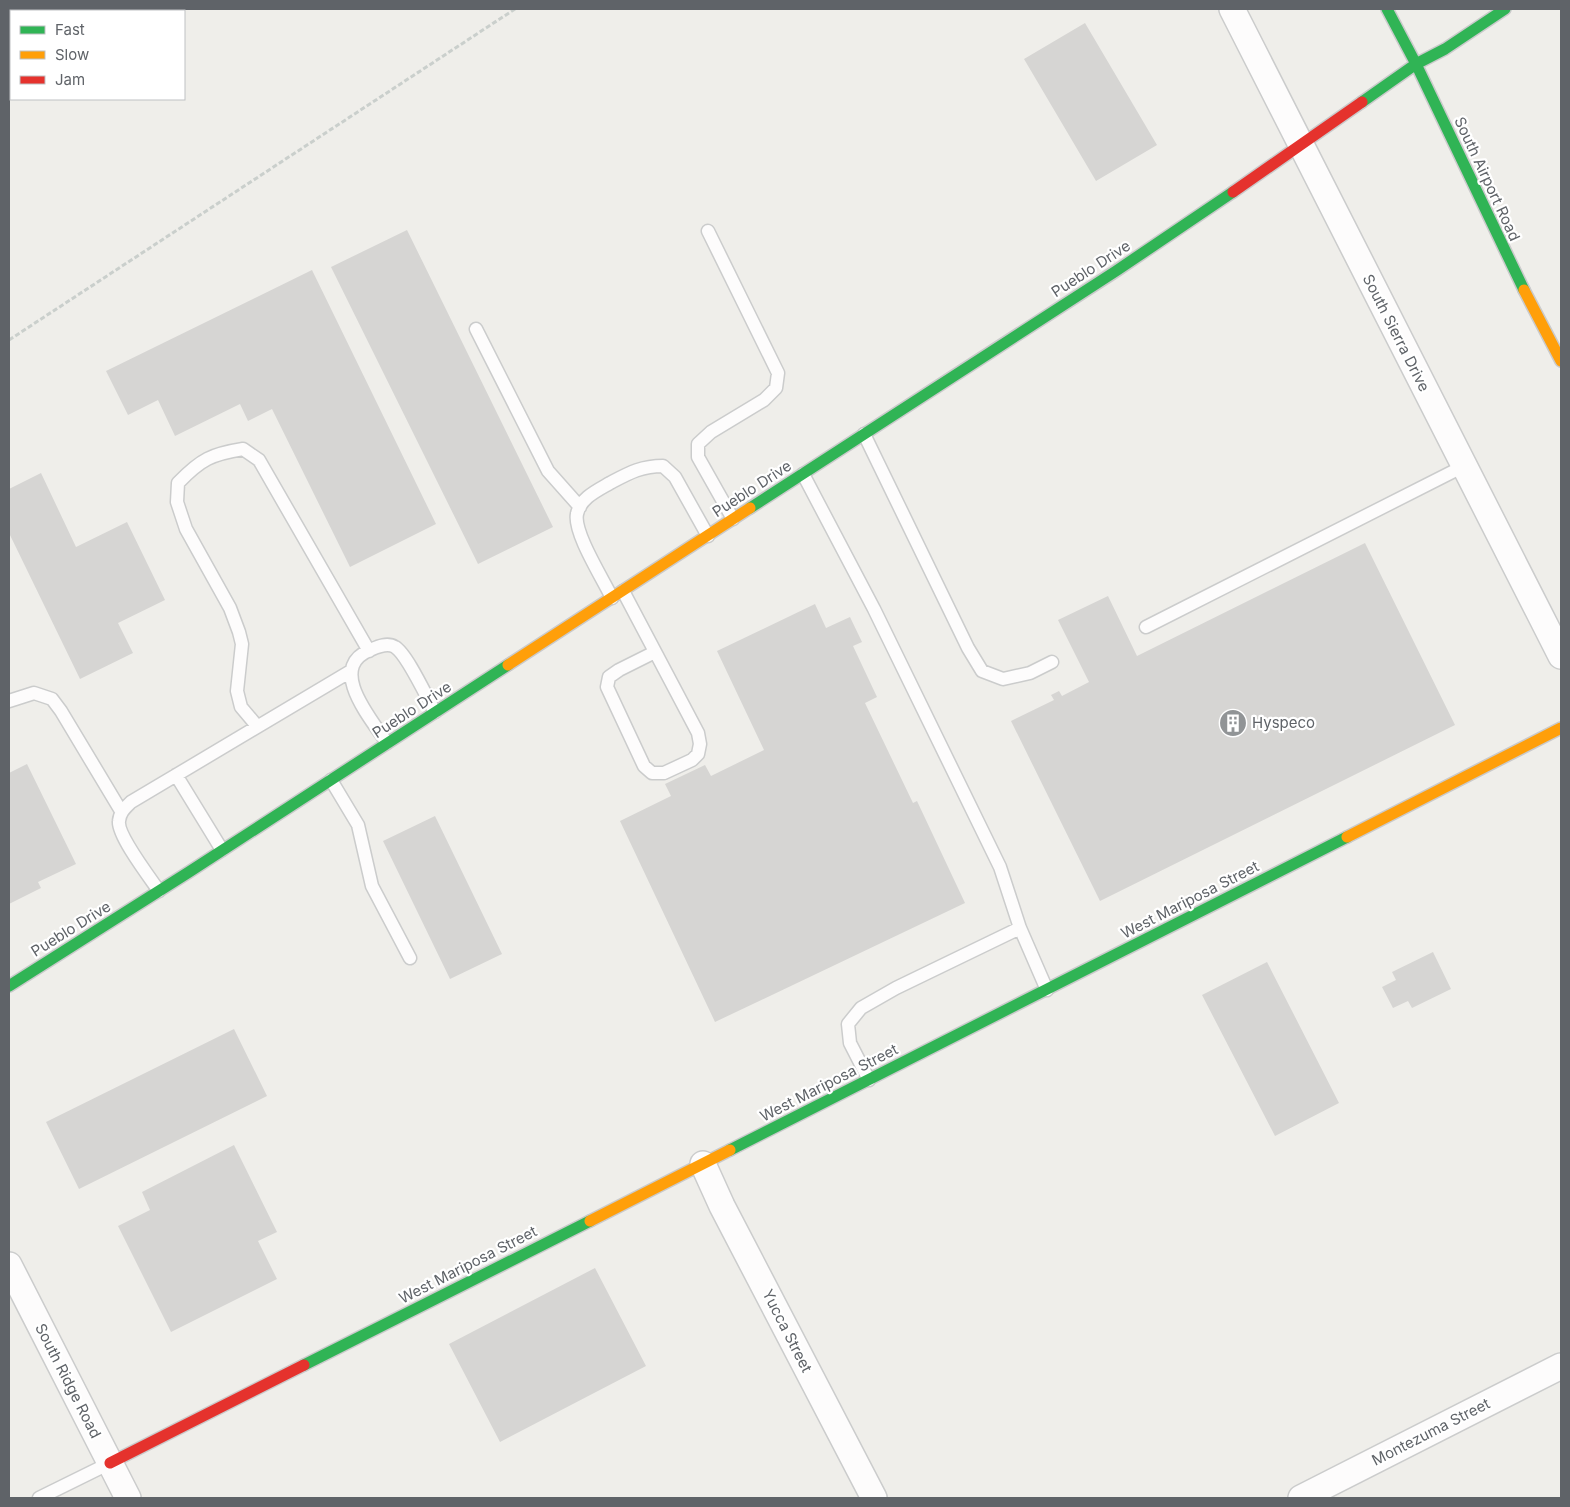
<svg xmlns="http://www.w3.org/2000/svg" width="1570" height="1507" viewBox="0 0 1570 1507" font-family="Inter,sans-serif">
<rect width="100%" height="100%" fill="#efeeea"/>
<path fill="#d6d5d3" d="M1085,23l72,122 -61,36 -72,-122z
M407,230l146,297 -75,37 -147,-297z
M312,270l124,254 -86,43 -78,-158 -24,12 -8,-17 -65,32 -17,-36 -30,15 -22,-44z
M41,473l35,74 51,-25 38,78 -47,23 15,30 -53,26 -71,-146v-44z
M1365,543l90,182 -355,176 -89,-180 43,-21 -3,-5 8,-4 3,5 27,-14 -31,-62 50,-24 29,60z
M815,604l11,24 24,-11 12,25 -9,4 24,51 -12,6 48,100 4,-2 48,102 -250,119 -95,-201 51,-25 -6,-12 40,-19 6,11 53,-26 -47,-99z
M27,764l49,100 -38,18 3,6 -32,16v-131z
M435,816l67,138 -52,25 -67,-138z
M1433,952l18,37 -39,19 -4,-7 -15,7 -11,-21 14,-7 -4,-8z
M1267,962l72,141 -64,33 -73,-141z
M234,1029l33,67 -188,93 -33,-67z
M234,1145l43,87 -19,9 19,38 -106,53 -53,-106 32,-16 -8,-18z
M595,1268l51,98 -146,76 -51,-98z"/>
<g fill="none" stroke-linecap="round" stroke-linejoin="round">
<g stroke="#cbcccc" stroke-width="15">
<path id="lane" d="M708,231l70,142 -2,15 -12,12 -53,32 -13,12v13l35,62
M476,329l72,142 32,36
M864,434l104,214 14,23 21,8 27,-6 22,-11
M803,474l71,135 126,258 20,61 27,62
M623,591l75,142 2,11 -2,10 -6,6 -28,13h-12l-8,-7 -37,-79 2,-10 10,-7 36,-18
M612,598c-9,-19 -39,-66 -35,-84 3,-16 21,-24 33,-31 19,-10 31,-17 53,-17l12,11 33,59
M1146,627l318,-161
M9,701l25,-8 18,6 9,12 60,100
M257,726l-16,-19 -4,-16 5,-47 -3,-12 -9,-24 -44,-79 -9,-27 1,-19c23,-24 34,-29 65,-34l16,11 110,191
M387,743c-15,-23 -61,-75 -17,-93 7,-3 17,-8 25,-3 12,7 32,51 40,65
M176,775l46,75
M331,780l27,45 14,61 38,72
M159,891c-9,-13 -42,-56 -40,-70 1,-9 6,-13 12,-19l220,-131
M869,1080l-19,-37 -2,-19 13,-16 35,-20 124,-60
M39,1498l71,-35"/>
</g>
<g stroke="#cbcccc" stroke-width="28">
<path id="street" d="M1232,9l329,647
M703,1164l19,42 152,292
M9,1265l119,233
M1301,1498l260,-132"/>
</g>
<g stroke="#cacacb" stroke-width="14">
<path id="fast" d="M1387,9l29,55 108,226
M1362,102l54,-38 29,-15 60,-40
M750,508l366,-237 117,-79
M9,986l180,-114 319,-207
M730,1150l617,-313
M304,1365l286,-144"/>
</g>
<g stroke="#cacacb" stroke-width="14">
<path id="slow" d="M1524,290l37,71
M508,665l242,-157
M1347,837l214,-109
M590,1221l140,-71"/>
</g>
<g stroke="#cacacb" stroke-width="14">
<path id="jam" d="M1233,192l129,-90
M110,1463l194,-98"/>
</g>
<path stroke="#cacfcc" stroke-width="3" stroke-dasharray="5 2.5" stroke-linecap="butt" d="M9,340l506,-331"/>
<use href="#lane" stroke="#fdfcfc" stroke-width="12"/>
<use href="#street" stroke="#fdfcfc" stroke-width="25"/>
<use href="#fast" stroke="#30b455" stroke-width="11"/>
<use href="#slow" stroke="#ff9f0a" stroke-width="11"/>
<use href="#jam" stroke="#e5322d" stroke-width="11"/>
</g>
<defs>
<g id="building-disc" transform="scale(1.4375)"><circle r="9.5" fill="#919496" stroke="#fff"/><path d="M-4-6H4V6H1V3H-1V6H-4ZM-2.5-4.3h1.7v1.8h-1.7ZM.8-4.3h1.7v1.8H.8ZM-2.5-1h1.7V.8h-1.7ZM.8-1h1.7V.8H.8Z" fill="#fff"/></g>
</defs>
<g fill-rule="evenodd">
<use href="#building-disc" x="1233" y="723"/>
</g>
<g text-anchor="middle" stroke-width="4.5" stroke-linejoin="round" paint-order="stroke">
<g font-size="15" fill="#5f6368" stroke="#fff">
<text transform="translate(1487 179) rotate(65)" y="5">South Airport Road</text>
<text transform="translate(1091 269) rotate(-33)" y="5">Pueblo Drive</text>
<text transform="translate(1396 333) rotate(63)" y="5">South Sierra Drive</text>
<text transform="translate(752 489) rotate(-33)" y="5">Pueblo Drive</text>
<text transform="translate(412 710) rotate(-33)" y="5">Pueblo Drive</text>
<text transform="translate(1190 900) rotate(-27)" y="5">West Mariposa Street</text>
<text transform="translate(71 929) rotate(-32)" y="5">Pueblo Drive</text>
<text transform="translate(829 1083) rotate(-27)" y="5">West Mariposa Street</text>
<text transform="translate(468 1265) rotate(-27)" y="5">West Mariposa Street</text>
<text transform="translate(787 1331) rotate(63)" y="5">Yucca Street</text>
<text transform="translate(68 1381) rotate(63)" y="5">South Ridge Road</text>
<text transform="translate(1431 1432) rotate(-27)" y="5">Montezuma Street</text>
</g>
<g font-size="15" fill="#5f6368" stroke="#fff" text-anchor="start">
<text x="1252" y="728">Hyspeco</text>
</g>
</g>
<rect width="1570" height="1507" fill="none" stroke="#5f6368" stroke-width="20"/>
<rect x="10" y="10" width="175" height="90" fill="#ffffff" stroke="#bfc1c3"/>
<rect x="20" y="26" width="25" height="8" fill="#30b455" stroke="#bfc1c3"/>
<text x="55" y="35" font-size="15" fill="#5f6368">Fast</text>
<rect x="20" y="51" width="25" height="8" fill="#ff9f0a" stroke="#bfc1c3"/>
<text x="55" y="60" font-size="15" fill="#5f6368">Slow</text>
<rect x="20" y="76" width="25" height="8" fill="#e5322d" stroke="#bfc1c3"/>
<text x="55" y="85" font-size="15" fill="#5f6368">Jam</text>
</svg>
